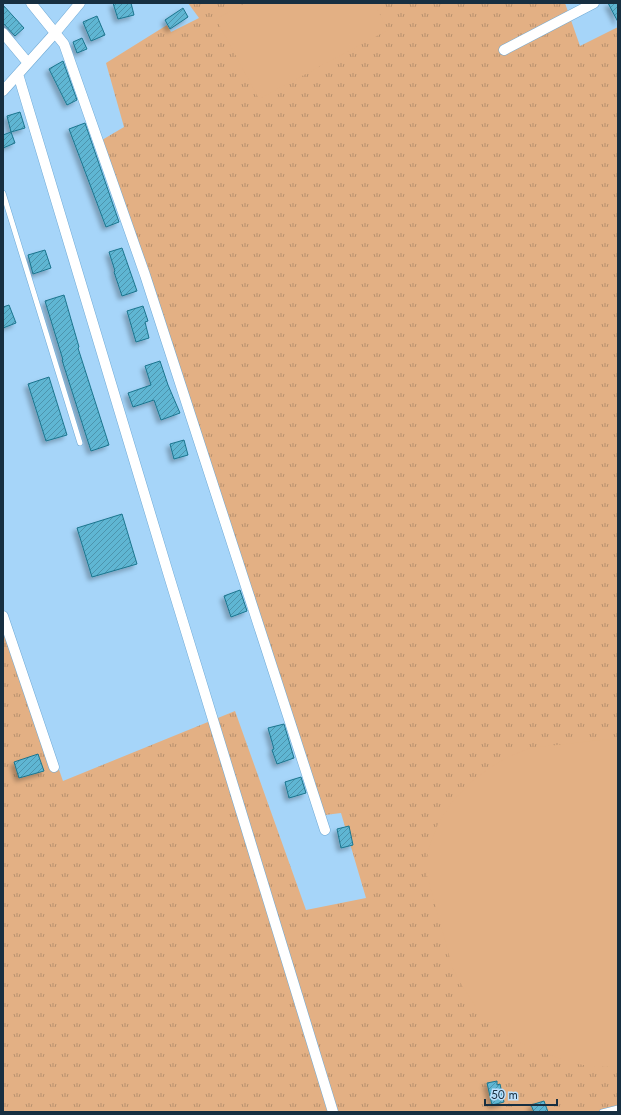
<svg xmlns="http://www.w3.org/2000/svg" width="621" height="1115" viewBox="0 0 621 1115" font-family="Jost,sans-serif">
<defs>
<pattern id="grass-tufts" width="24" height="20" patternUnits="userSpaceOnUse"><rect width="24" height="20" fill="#e3b084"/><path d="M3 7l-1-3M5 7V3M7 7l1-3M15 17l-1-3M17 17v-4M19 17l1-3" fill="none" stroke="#b7906e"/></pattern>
<pattern id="building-hatch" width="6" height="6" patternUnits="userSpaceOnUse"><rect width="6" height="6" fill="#5eb6d3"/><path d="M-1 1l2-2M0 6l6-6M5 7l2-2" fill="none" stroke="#4d94ad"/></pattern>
<filter id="shadow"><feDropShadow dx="-3.5" dy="3.5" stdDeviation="2" flood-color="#0004"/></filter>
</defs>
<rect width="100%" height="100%" fill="#a6d5f9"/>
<path fill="url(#grass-tufts)" d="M188,3h377l15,43 38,-19v1085h-615v-502l60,171 172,-70 71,199 60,-12 -25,-85 -24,3 -215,-676 22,-13 -18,-64 61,-38 4,7 28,-14z"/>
<path fill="#e3b084" d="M246,3h128l14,27 -129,69 -43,-80z
M618,738v328l-13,1 -22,-2 -22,-6 -23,-8 -22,-10 -20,-14 -20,-20 -12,-18 -11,-20 -27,-97 2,-22 10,-26 14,-22 19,-20 20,-15 19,-11 20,-8z"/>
<path fill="url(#building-hatch)" stroke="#1b758e" filter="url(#shadow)" d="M113,3h18l3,12 -16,4z
M608,3h10v19z
M3,5l21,23 -9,8 -12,-13z
M183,8l5,9 -18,12 -5,-9z
M97,16l8,19 -14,6 -8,-19z
M82,38l5,11 -10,4 -4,-11z
M63,61l14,39 -10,5 -18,-36z
M20,112l5,16 -14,4 -4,-16z
M85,123l34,99 -13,5 -37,-98z
M11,132l4,11 -12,5v-13z
M122,248l15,43 -15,5 -8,-24 1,-1 -6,-19z
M45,250l6,18 -18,6 -5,-19z
M64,295l15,52 -1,1 31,97 -18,6 -29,-91h1l-18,-59z
M9,305l7,18 -13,5v-21z
M143,306l5,15 -3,1 4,16 -13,4 -9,-31z
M160,361l8,24 12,28 -19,7 -7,-20 -21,7 -5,-14 23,-8 -6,-19z
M49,377l18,58 -21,6 -18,-57z
M184,440l4,15 -14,4 -4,-15z
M122,514l15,50 -45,13 -15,-49z
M240,590l7,21 -16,6 -7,-21z
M284,724l10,34 -17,6 -5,-14 2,-1 -6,-21z
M38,754l6,17 -25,7 -5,-16z
M301,777l5,16 -17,5 -4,-16z
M349,826l4,19 -12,3 -4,-19z
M497,1081v4l3,-1 4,18 -12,3 -5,-22z
M544,1101l4,11h-14l-3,-7z"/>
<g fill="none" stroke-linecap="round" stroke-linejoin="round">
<g stroke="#6ea9d5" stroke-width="6">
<path id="lane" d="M3,193l77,250
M602,1112l16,-4"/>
</g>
<g stroke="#6ea9d5" stroke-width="11">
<path id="street" d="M31,3l33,41 81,231 180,555
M3,33l25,30
M504,50l90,-47
M18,74l151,502 164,536
M3,91l52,-58 25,-30
M3,616l51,151"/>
</g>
<use href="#lane" stroke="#fff" stroke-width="5"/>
<use href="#street" stroke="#fff" stroke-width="10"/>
</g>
<rect width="621" height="1115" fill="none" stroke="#172f41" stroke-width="8"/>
<path d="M485 1099v6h72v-6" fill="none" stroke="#172f41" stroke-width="2"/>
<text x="491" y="1099" font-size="12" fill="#172f41" stroke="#bde0fc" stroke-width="3" paint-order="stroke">50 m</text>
</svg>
